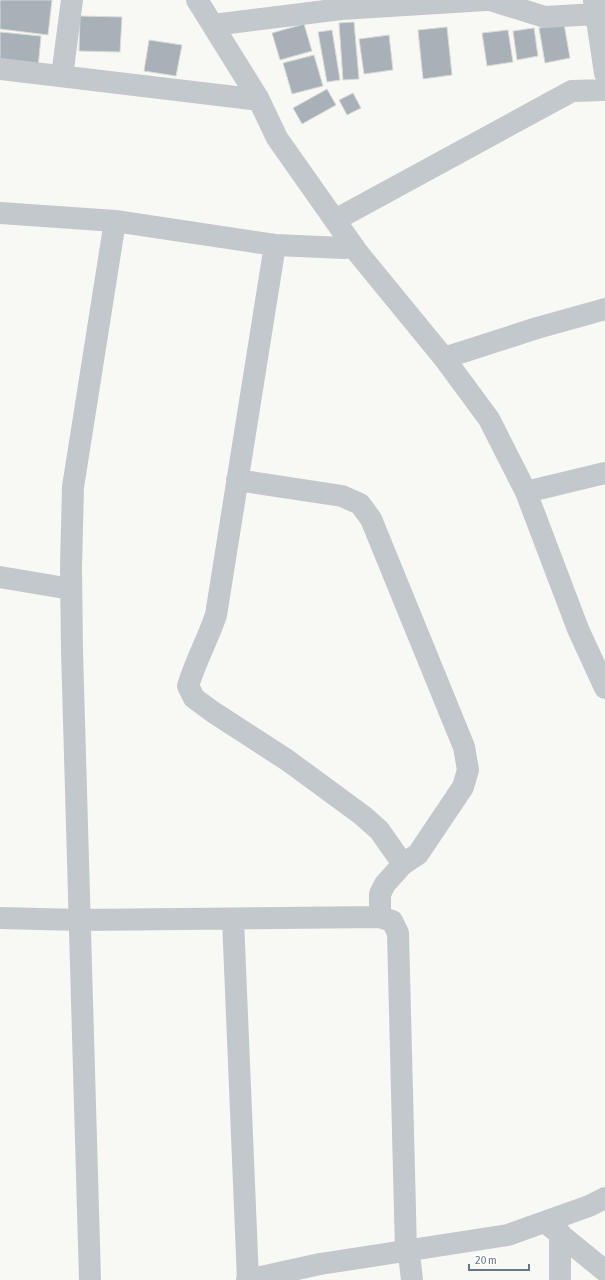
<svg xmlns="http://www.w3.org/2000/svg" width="605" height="1280" viewBox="0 0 605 1280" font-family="'Asap Condensed',sans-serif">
<rect width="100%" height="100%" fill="#f8f8f5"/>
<path fill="#a8b1b8" stroke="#dadad8" d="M0,0h52l-4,35 -48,-6z
M80,16l42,1 -2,35 -41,-1z
M354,22l5,57 -16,1 -4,-57z
M304,24l8,27 -32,9 -8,-27z
M564,24l6,34 -25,5 -6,-35z
M447,27l5,48 -29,4 -5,-49z
M534,28l4,28 -21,4 -4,-29z
M332,30l8,50 -13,2 -9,-50z
M508,30l5,32 -26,4 -5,-33z
M0,32l41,4 -3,32 -38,-4z
M389,35l4,35 -29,4 -5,-35z
M149,40l33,5 -6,31 -32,-5z
M314,55l9,31 -31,8 -9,-31z
M327,89l9,16 -34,19 -9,-16z
M353,93l8,15 -14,7 -8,-15z"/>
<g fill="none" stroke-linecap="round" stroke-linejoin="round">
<path stroke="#c3c8cc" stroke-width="22" d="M197,0l61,98 19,40 81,115 86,105 45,61 37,73 52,137 27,59
M490,0l55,17 51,-3
M594,0l11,73
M213,25l128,-16 145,-9
M0,69l252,30 6,-1
M62,76l10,-76
M0,213l115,8 160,24 69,3 10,-1
M335,220l237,-129 33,-1
M275,245l-59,370c-8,24 -21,47 -28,71l6,12 19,14 74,48 75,55 17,15 24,34
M444,358l93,-30 68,-19
M237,480l105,16 18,8 11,15 93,228 4,23 -5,17 -45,67 -15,10 -18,20 -5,10v23
M526,492l79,-19
M0,577l71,12
M0,918l80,2 300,-3 12,4 6,12 8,318 3,3 3,26
M233,919l15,361
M545,1222l60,49
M560,1233v47
M90,1280l-18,-629 -1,-84 2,-80 42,-266
M247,1280l73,-16 188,-29 81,-29 16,-8"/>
</g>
<path d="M469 1264v6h60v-6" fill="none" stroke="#667888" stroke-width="2"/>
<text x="475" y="1264" font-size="12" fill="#667888" stroke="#ffffff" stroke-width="3" paint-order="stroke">20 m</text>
</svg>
